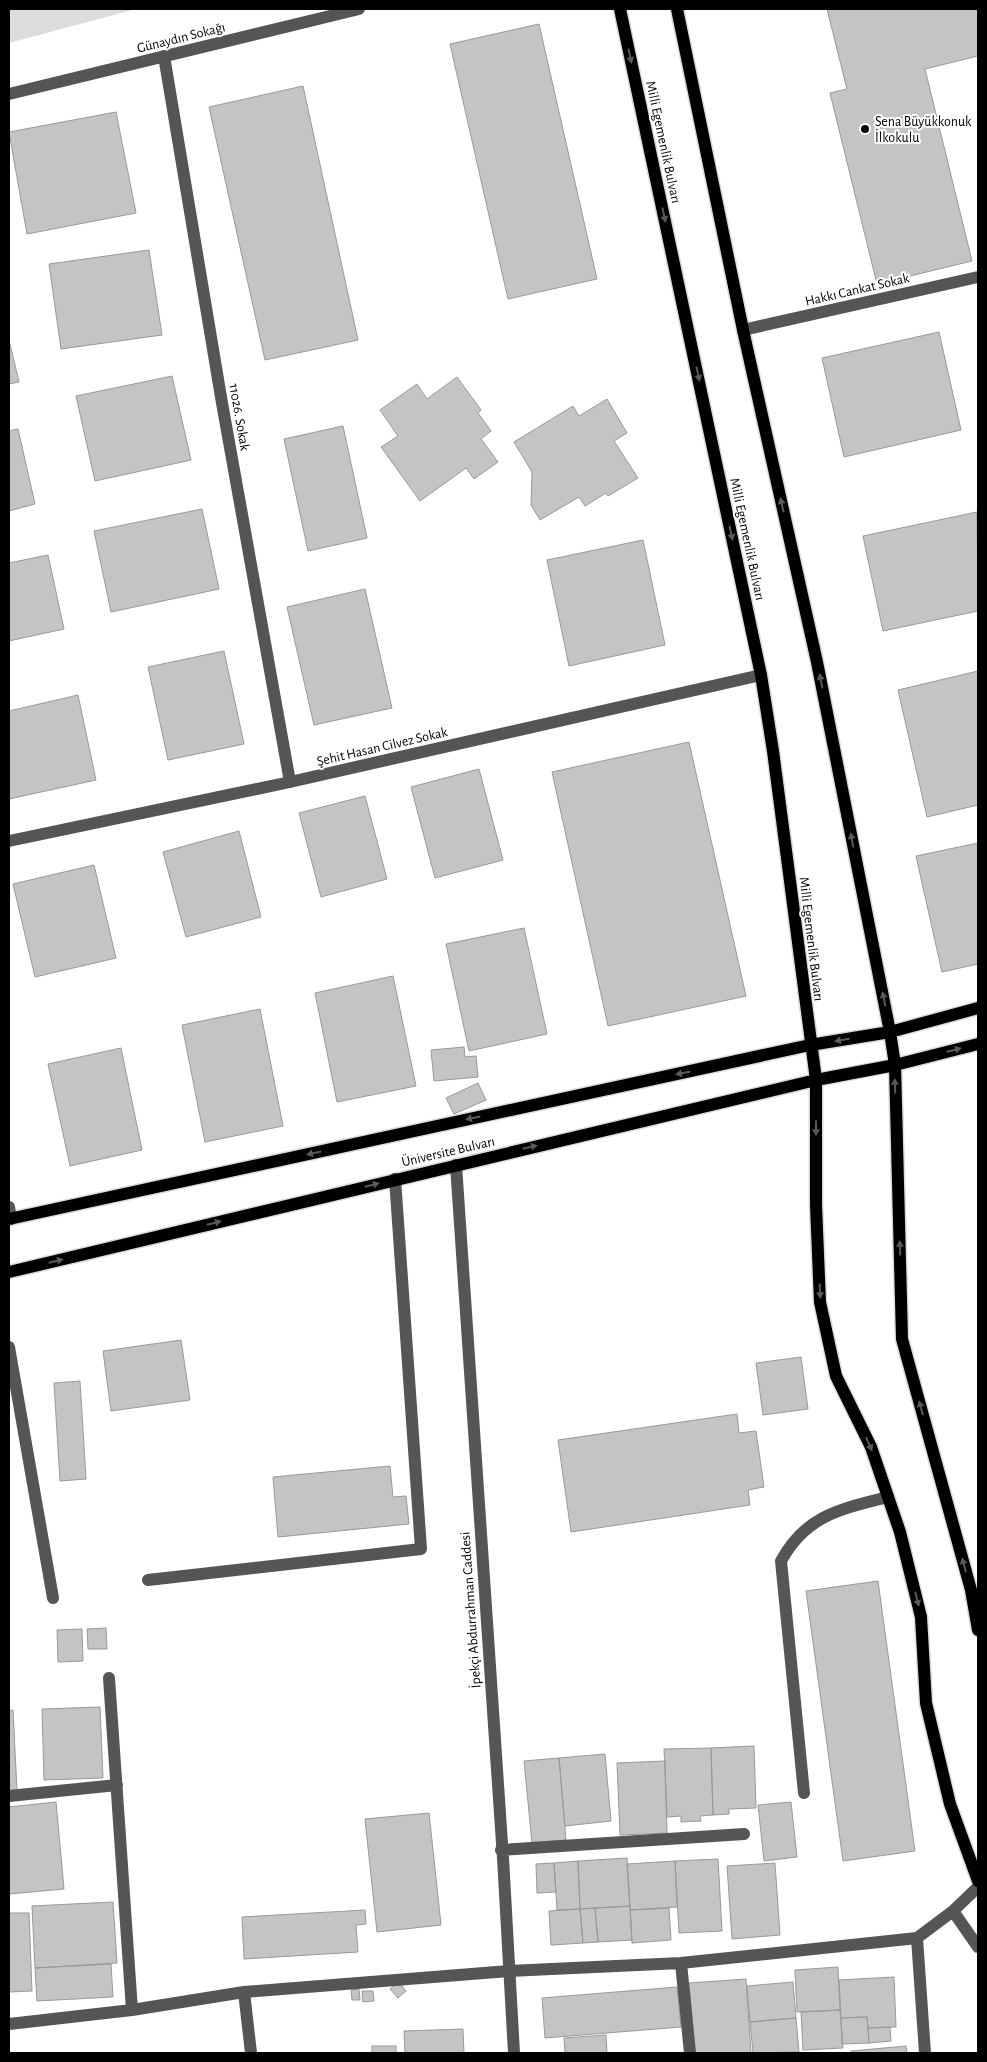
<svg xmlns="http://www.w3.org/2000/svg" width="987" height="2062" viewBox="0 0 987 2062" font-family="'Alegreya Sans',sans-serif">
<rect width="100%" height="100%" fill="#fff"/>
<path fill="#dcdcdc" d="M9,9h127l-127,34z"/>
<path fill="#c4c4c4" stroke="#999" d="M827,9h151v47l-53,13 47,192 -95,23 -47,-191 17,-4z
M539,24l58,255 -89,20 -58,-255z
M303,86l55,254 -93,20 -56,-253z
M116,112l20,101 -109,21 -18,-102z
M149,250l13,85 -101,14 -12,-85z
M939,332l22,98 -117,27 -22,-99z
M9,340l10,42 -10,2z
M172,376l19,84 -96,21 -19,-85z
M457,377l24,33 -3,3 13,18 -10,8 17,23 -24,17 -8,-11 -46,33 -39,-54 17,-11 -18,-26 37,-26 10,15z
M607,399l20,34 -13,8 24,37 -30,18 -2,-3 -21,13 -6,-9 -39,23 -9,-15 1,-33 -18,-30 59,-36 6,10z
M343,426l24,112 -59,13 -24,-112z
M18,429l17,75 -26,7v-80z
M202,509l17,80 -108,23 -17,-81z
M977,512l1,99 -95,20 -20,-95z
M643,540l22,105 -96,21 -22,-106z
M48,555l16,74 -55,12v-78z
M365,589l27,119 -78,17 -27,-118z
M224,651l20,93 -76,16 -20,-93z
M978,671v134l-51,12 -29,-127z
M78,695l18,85 -87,19v-88z
M689,742l57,254 -138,30 -56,-254z
M479,769l24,91 -68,18 -24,-91z
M365,796l22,83 -66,18 -22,-84z
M239,831l22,86 -75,20 -23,-85z
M978,843v121l-36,8 -26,-116z
M94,865l22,93 -81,19 -22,-93z
M524,928l23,106 -78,17 -23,-107z
M393,976l23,110 -79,16 -22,-109z
M260,1009l23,117 -78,16 -23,-117z
M464,1047l1,10 11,-1 2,21 -44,4 -3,-31z
M121,1048l21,102 -72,16 -22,-102z
M478,1083l8,17 -32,14 -8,-16z
M181,1340l9,60 -79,11 -8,-60z
M801,1357l7,52 -45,6 -7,-52z
M80,1381l6,98 -26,2 -6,-98z
M737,1414l2,19 17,-2 8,56 -16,3 2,15 -179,27 -13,-92z
M390,1466l3,31 13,-1 3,28 -131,13 -5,-60z
M878,1581l37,270 -72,10 -37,-270z
M106,1628l1,21h-19l-1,-20z
M82,1629l1,32 -25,1 -1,-32z
M100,1707l3,71 -59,2 -2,-71z
M13,1710l4,81h-8v-80z
M754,1746l2,62 -27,1v5l-16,1 -2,-67z
M711,1748l2,67 -13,1 1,5 -20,1v-6l-14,1 -3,-68z
M605,1754l6,67 -46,5 -6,-68z
M559,1758l7,82 -34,3 -8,-82z
M665,1761l2,72 -47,2 -3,-72z
M56,1802l8,87 -55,5v-87z
M791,1802l6,55 -33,4 -6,-56z
M429,1813l12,112 -64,7 -12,-113z
M627,1858l3,48 -50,3 -2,-48z
M718,1859l4,72 -43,2 -4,-72z
M578,1861l2,48 -23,1 -3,-47z
M675,1861l2,46 -47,3 -3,-46z
M554,1863l2,29 -19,1 -1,-29z
M775,1863l5,72 -48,4 -5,-73z
M113,1902l4,61 -82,5 -3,-62z
M630,1906l2,34 -34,2 -3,-34z
M595,1908l3,34 -15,1 -3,-34z
M669,1908l2,32 -39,3 -2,-33z
M580,1909l3,34 -32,2 -2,-34z
M365,1910l1,14 -10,1 2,27 -114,7 -2,-42z
M9,1913h20l3,78 -23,1z
M111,1964l2,33 -76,4 -2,-33z
M838,1967l2,43 -43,2 -2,-42z
M894,1977l2,50 -28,1 -1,-11 -26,1 -2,-38z
M746,1979l5,74h-56l-6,-70z
M399,1982l7,9 -8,7 -8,-9z
M793,1982l3,36 -46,4 -3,-36z
M677,1987l4,40 -136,11 -3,-40z
M359,1989l1,11h-8l-1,-10z
M362,1991h11l1,10 -11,1z
M840,2010l3,38 -40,2 -2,-38z
M867,2017l2,26 -27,1 -1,-26z
M796,2018l3,34 -46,1 -3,-31z
M890,2027l1,14 -22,2 -1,-15z
M463,2029l1,24h-59l-1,-22z
M606,2035l1,18h-42l-1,-15z
M372,2046h24v7h-24z
M906,2046l1,7h-56v-2z"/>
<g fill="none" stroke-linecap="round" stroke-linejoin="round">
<g stroke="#dbdbdb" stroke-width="15">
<path id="major" d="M620,9l141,666 12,76 43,329v125l4,97 16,74 35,71 29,85 21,85 5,86 24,101 28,77
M677,9l66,321 74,332 73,370 5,33 7,274 69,251 7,40
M9,1219l801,-174 80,-13 88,-24
M9,1272l807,-192 79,-15 83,-21"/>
</g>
<path stroke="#555" stroke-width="12" d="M164,56l58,347 68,379
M9,94l350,-85
M743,330l235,-53
M9,841l281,-59 471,-107
M456,1165l47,693 11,195
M9,1207l2,12
M9,1347l44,251
M148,1580l273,-31 -26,-370
M109,1678l23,332
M804,1793l-23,-232c25,-46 60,-52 107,-64
M9,1796l108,-11
M501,1850l243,-16
M953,1911l25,36
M917,1938l8,115
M681,1963l9,90
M244,1992l7,61
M9,2024l123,-14 112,-18 265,-21 172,-8 236,-25 36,-27 25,-24"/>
<use href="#major" stroke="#000" stroke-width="12"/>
</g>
<defs><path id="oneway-solid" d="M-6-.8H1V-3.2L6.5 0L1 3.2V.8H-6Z" transform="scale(1.25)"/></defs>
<g fill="#595959">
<use href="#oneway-solid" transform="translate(630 56) rotate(78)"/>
<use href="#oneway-solid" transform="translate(664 215) rotate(78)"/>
<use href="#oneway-solid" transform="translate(698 374) rotate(78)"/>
<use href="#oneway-solid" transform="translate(782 505) rotate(-103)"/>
<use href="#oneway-solid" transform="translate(731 533) rotate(78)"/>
<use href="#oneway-solid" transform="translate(821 681) rotate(-101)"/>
<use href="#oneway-solid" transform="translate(852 840) rotate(-101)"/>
<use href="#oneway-solid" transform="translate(884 999) rotate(-101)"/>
<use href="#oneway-solid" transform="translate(842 1040) rotate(171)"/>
<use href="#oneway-solid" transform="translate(954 1050) rotate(-14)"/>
<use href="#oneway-solid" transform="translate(683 1073) rotate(168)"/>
<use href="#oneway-solid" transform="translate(895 1086) rotate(-92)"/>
<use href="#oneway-solid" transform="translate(473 1118) rotate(168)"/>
<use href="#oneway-solid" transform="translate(816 1128) rotate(90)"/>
<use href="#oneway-solid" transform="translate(530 1147) rotate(-13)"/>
<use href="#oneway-solid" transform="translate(314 1153) rotate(168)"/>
<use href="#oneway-solid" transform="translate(372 1185) rotate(-14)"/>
<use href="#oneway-solid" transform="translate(214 1223) rotate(-14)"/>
<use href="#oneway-solid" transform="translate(900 1248) rotate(-92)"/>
<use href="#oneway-solid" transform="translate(56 1261) rotate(-13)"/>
<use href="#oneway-solid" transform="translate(820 1291) rotate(87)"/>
<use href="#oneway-solid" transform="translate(921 1408) rotate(-105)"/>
<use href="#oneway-solid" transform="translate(869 1444) rotate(66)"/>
<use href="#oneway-solid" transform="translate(964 1565) rotate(-105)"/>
<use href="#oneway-solid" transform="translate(917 1599) rotate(76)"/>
</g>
<circle fill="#000" stroke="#fff" stroke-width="2" cx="865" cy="129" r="5"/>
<g text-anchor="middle" stroke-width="4" stroke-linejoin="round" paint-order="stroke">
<g font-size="14" fill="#000" stroke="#fff">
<text transform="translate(181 37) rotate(-14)" y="5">Günaydın Sokağı</text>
<text transform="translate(664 142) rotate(78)" y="5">Milli Egemenlik Bulvarı</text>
<text transform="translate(857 289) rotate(-13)" y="5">Hakkı Cankat Sokak</text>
<text transform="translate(240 417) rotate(80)" y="5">11026. Sokak</text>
<text transform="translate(748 539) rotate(78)" y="5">Milli Egemenlik Bulvarı</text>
<text transform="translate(382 746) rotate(-13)" y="5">Şehit Hasan Cilvez Sokak</text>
<text transform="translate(812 939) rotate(83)" y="5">Milli Egemenlik Bulvarı</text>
<text transform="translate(448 1151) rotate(-13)" y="5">Üniversite Bulvarı</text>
<text transform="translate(470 1610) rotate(-94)" y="5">İpekçi Abdurrahman Caddesi</text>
</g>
<g font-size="14" fill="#000" stroke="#fff" text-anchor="start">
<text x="875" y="126">Sena Büyükkonuk<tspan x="875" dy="16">İlkokulu</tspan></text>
</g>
</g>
<rect width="987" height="2062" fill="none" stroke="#000000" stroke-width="20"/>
</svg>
